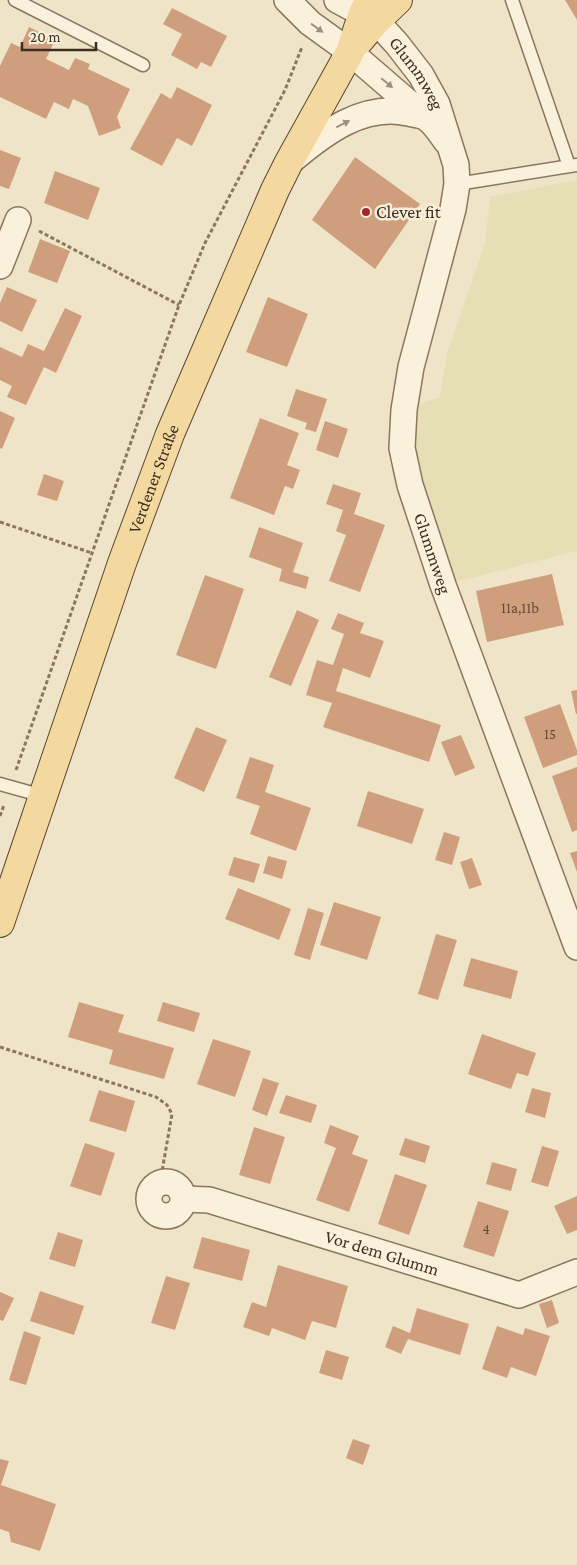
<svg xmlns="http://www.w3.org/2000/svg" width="577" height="1565" viewBox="0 0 577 1565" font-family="'Crimson Pro',serif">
<rect width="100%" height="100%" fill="#f0e4c8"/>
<path fill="#e6deb5" d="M577,180v371l-134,34 -39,-175 36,-13 7,-43 38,-111 5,-46z"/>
<path fill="#cf9f7d" d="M565,0h12v20z
M172,8l55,28 -16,31 -10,-5 -4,7 -26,-14 11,-21 -19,-10z
M29,27l26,13 -9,19 23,11 6,-12 15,6 -2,5 42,20 -13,28 4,11 -22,8 -11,-30 -15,-7 -4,10 -15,-7 -8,17 -46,-22v-31l11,-23 9,4z
M177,87l35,18 -20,41 -15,-8 -15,28 -32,-17 31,-56 10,6z
M0,150l21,8 -12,31 -9,-3z
M355,157l65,47 -45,65 -63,-49z
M55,171l45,17 -12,32 -44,-17z
M40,239l30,12 -13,32 -29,-11z
M7,287l30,13 -15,32 -22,-11v-18z
M268,297l40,17 -21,53 -41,-15z
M65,308l17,8 -26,57 -12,-6 -18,38 -19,-8 5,-11 -12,-6v-33l22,10 6,-13 16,7z
M296,389l31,10 -11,33 -11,-3 2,-6 -20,-7z
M0,411l15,7 -13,31 -2,-1z
M260,418l39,15 -12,32 13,5 -7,19 -8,-3 -11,29 -44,-17z
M325,421l23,8 -10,29 -22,-8z
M44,474l20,7 -7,20 -20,-6z
M333,484l28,9 -7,21 31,11 -25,67 -31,-11 17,-46 -10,-4 7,-21 -17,-6z
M259,527l44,16 -10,29 16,5 -3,12 -27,-8 3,-12 -33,-12z
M552,574l12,51 -77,17 -11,-51z
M205,575l39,14 -28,80 -40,-14z
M297,610l22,10 -28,66 -22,-9z
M338,613l26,10 -4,10 24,8 -14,37 -27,-10 -7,23 105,34 -12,37 -106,-35 9,-24 -26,-8 11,-35 16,5 11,-31 -13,-5z
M577,690v24h-1l-5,-23z
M560,704l17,46v5l-34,13 -19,-51z
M196,727l31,13 -23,52 -30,-14z
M461,735l14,33 -20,8 -14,-34z
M250,757l24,8 -9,27 46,16 -15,43 -46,-17 10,-28 -24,-8z
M577,767v63l-5,2 -20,-56z
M368,791l56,18 -12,35 -55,-18z
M444,832l16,5 -8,28 -17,-5z
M577,851v21l-7,-19z
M268,856l19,5 -5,18 -19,-6z
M234,857l26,7 -6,19 -26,-8z
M472,858l10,27 -13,4 -9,-27z
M238,888l53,21 -12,31 -54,-21z
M334,902l47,15 -14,43 -47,-15z
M308,908l16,5 -14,47 -16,-5z
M436,934l21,6 -19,60 -20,-6z
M471,958l47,13 -7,28 -48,-13z
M79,1002l45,13 -6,17 56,16 -10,31 -55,-15 4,-14 -45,-13z
M163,1002l37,11 -6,19 -37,-11z
M482,1034l54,19 -8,23 -11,-3 -6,16 -43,-15z
M213,1039l38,12 -16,46 -38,-13z
M263,1078l16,5 -12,33 -15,-6z
M532,1088l19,5 -6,25 -20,-6z
M99,1090l36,11 -9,31 -37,-11z
M286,1095l31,10 -6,18 -32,-10z
M330,1125l29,11 -7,18 16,6 -19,52 -33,-12 20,-52 -12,-5z
M254,1127l31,10 -15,47 -31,-9z
M405,1138l25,8 -5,17 -26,-8z
M85,1143l30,10 -14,43 -31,-10z
M542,1146l17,5 -11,36 -17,-5z
M492,1162l25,7 -6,22 -25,-7z
M395,1174l32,11 -18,50 -31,-11z
M577,1196v34l-10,4 -13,-28z
M478,1201l31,10 -15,46 -31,-10z
M58,1232l25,8 -8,27 -26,-8z
M202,1237l48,13 -8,31 -49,-13z
M278,1265l70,21 -12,42 -24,-7 -7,19 -33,-12 -3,8 -26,-9 9,-25 14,5z
M166,1276l24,7 -15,47 -24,-7z
M40,1291l44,15 -10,29 -44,-14z
M0,1292l14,6 -11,23 -3,-1z
M552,1300l7,23 -12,5 -8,-24z
M417,1308l52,16 -9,31 -52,-16 -7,15 -16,-7 8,-21 17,7z
M497,1326l26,9 2,-7 25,8 -14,40 -25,-9 -4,11 -25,-9z
M24,1331l17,6 -15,48 -17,-5z
M326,1350l23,7 -7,23 -23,-7z
M353,1439l17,6 -7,20 -17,-7z
M0,1459l9,2 -8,24 55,19 -16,47 -29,-9 -2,-10 -9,-3z"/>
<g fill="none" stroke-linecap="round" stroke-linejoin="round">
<g stroke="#8d765c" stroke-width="15">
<path id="lane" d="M15,0l128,65
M512,0l57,166
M457,184l120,-19
M0,784l43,12"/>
</g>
<g stroke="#8d765c" stroke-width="28">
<g id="street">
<path d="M287,0l23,23 40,29 74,64"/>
<path id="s1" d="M337,0l39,21 21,23 24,31 16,29 19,61 1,19 -4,25 -42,158 -7,43 -2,38 8,37 33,100 134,362"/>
<path d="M292,160c32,-27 71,-57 116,-47 5,1 14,2 18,5 8,5 15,16 20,23"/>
<path d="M0,266l18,-46"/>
<circle cx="166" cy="1199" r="17"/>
<path id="s2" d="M184,1199l25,1 310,95 58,-23"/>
</g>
</g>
<g stroke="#5b4430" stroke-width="30">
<g id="primary">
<path d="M359,41l17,-20 22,-21"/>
<path id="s3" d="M0,923l122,-360 48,-129 105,-244 14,-28 61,-110 13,-39 7,-13"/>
</g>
</g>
<path stroke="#8d765c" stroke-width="3" stroke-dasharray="4 2.5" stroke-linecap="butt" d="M39,231l140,74
M0,522l92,31
M16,770l163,-465 26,-62 80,-153 17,-43
M0,816l4,-11
M0,1047l156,50 11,8 5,9 -12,69"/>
<use href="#lane" stroke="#faf1dc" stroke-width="12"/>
<use href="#street" stroke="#faf1dc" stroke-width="25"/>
<use href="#primary" stroke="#f3d9a0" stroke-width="28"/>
</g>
<defs><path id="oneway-solid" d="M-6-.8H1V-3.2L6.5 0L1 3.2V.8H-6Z" transform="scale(1.25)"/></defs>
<g fill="#9c907e">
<use href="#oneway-solid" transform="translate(317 28) rotate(36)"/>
<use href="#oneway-solid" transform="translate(387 83) rotate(40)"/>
<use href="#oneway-solid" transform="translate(343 124) rotate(-27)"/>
</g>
<circle fill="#9e2a2b" stroke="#f7eed8" stroke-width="2" cx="366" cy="212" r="5"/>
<g text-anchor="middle" stroke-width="5" stroke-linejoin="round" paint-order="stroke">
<g font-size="15" fill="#624a37">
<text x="520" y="613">11a,11b</text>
<text x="550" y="739">15</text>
<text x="486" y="1234">4</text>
</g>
<g font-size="18" fill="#3d2e20" stroke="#f7eed8">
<text dy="6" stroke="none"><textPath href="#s1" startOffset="111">Glummweg</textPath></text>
<text dy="6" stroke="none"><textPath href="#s3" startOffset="470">Verdener Straße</textPath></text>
<text dy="6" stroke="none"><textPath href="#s1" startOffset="611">Glummweg</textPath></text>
<text dy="6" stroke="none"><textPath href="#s2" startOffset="206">Vor dem Glumm</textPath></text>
</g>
<g font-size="18" fill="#3d2e20" stroke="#f7eed8" text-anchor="start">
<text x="376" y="218">Clever fit</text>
</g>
</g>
<path d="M22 42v8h74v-8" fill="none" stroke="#3d2e20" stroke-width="2.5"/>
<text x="30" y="42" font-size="15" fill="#3d2e20" stroke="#f7eed8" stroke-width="4" paint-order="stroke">20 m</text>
</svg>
